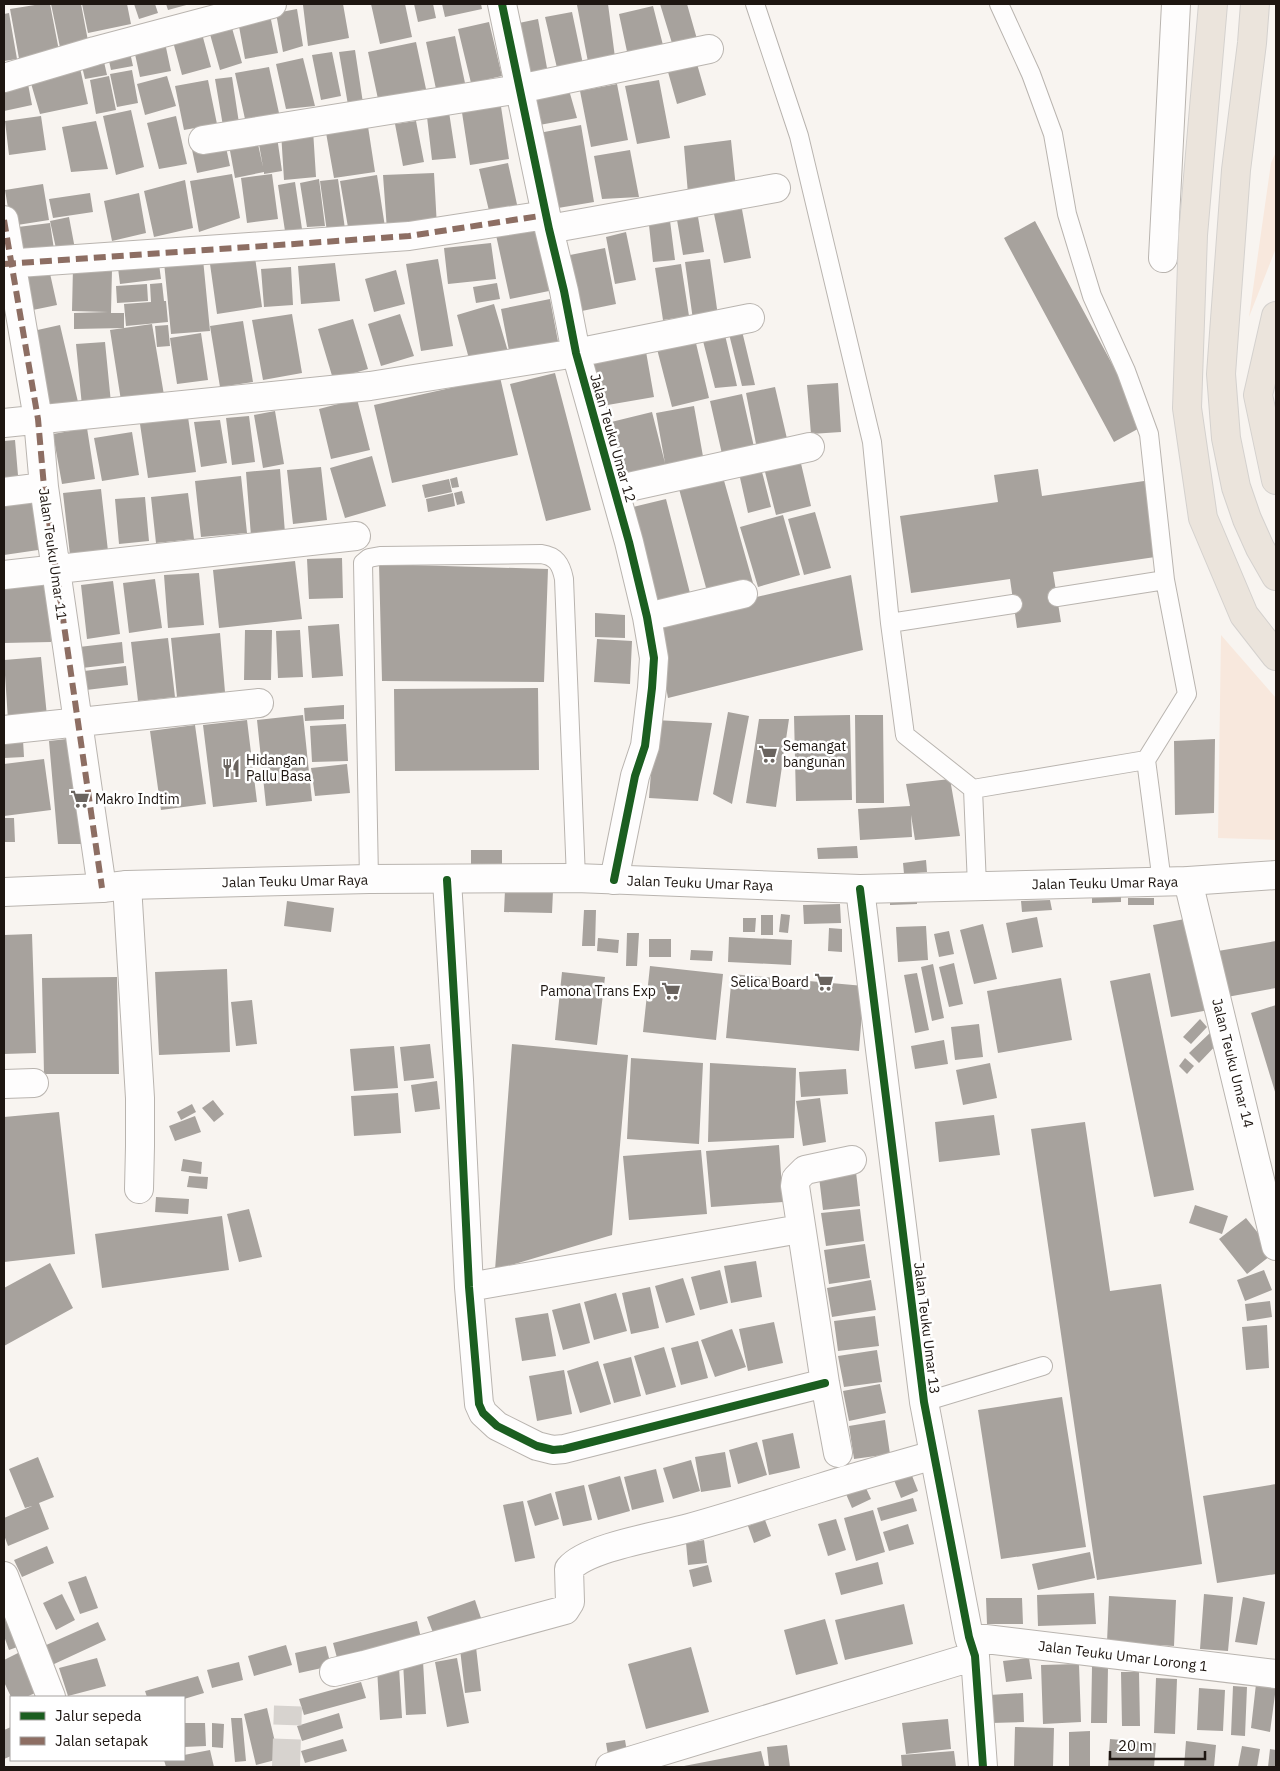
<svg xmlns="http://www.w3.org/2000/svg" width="1280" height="1771" viewBox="0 0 1280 1771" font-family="'IBM Plex Sans',sans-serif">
<rect width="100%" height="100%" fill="#f8f4f0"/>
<path fill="#f8e8dd" d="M1276,152v96l-27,69 22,-154z
M1221,635l55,63v142l-58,-2z"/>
<path fill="#a7a29d" d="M41,4h9l10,52 -40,8 -10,-55z
M51,4h30l8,42 -28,6z
M82,4h45l4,20 -43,9z
M134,4h21l3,9 -19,6z
M166,4h24l-22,6z
M309,4h34l6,34 -41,8 -5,-41z
M371,4h34l7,33 -32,7z
M414,4h19l3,14 -18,4z
M442,4h39l1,5 -37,8z
M589,4h19l8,61 -27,2 -12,-62z
M660,4h27l12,42 -24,7z
M653,6l12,47 -36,8 -10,-47z
M297,9l6,37 -20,6 -7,-39z
M572,12l11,52 -26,4 -12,-51z
M9,13l8,46 -13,2v-47z
M270,15l8,38 -33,6 -7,-38z
M538,19l9,49 -18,6 -10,-51z
M230,21l12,42 -22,7 -12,-43z
M489,22l13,54 -31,7 -13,-54z
M201,30l10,37 -29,8 -10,-37z
M455,36l10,47 -29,6 -10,-47z
M164,38l7,33 -31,6 -7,-32z
M416,42l10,47 -48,10 -10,-47z
M129,48l4,18 -22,4 -4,-18z
M355,50l8,53 -15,2 -9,-53z
M332,52l9,44 -20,4 -9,-45z
M102,53l5,22 -22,4 -5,-21z
M303,58l12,48 -29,3 -10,-45z
M697,64l9,31 -29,9 -9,-32z
M269,67l10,46 -34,6 -10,-46z
M80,68l8,36 -48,10 -10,-34z
M132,70l6,33 -21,4 -7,-33z
M109,76l7,34 -20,4 -6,-34z
M167,76l9,30 -31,9 -8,-31z
M232,77l7,46 -16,3 -8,-47z
M208,80l9,44 -33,6 -9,-44z
M659,80l11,58 -33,6 -12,-58z
M28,84l4,21 -28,6v-22z
M617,84l11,56 -37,7 -11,-56z
M569,90l8,28 -43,8 -4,-30z
M500,100l9,59 -39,6 -9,-59z
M131,110l13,57 -28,8 -13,-59z
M449,112l7,46 -24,2 -5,-43z
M41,116l5,34 -37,5 -4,-34z
M176,116l11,48 -28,5 -12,-46z
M367,120l8,52 -41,6 -9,-51z
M96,121l12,48 -37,3 -9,-45z
M416,121l8,41 -21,4 -8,-42z
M581,125l13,77 -42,7 -13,-76z
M276,130l6,41 -18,3v-2l-29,6 -7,-38 28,-5 7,32 -6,-34z
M313,130l3,47 -32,3 -3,-48z
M224,138l6,28 -33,7 -6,-28z
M731,140l5,48 -48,6 -4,-48z
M630,150l9,47 -37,2 -8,-43z
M508,163l10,46 -28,6 -11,-46z
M434,173l3,54 -50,3 -4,-55z
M232,174l8,44 -41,14 -9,-51z
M272,174l6,45 -31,4 -6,-45z
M377,175l8,52 -36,6 -9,-52z
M319,179l6,47 -18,1 -7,-44z
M338,179l7,50 -18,3 -7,-51z
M185,180l8,48 -39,9 -10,-46z
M295,182l7,47 -17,2 -7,-46z
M43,184l6,36 -38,6 -6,-36z
M90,193l3,19 -40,6 -4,-19z
M139,193l7,40 -34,8 -8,-40z
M741,204l10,54 -27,5 -11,-54z
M697,211l7,41 -21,3 -7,-41z
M669,213l6,47 -22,2 -5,-46z
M69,217l6,32 -18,4 -7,-32z
M1035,221l110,204 -31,17 -110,-204z
M50,223l5,33 -40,6 -5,-34z
M536,226l13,65 -39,8 -14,-64z
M626,232l10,48 -21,4 -9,-47z
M491,243l5,36 -48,5 -4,-36z
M605,248l11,56 -44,9 -12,-56z
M255,257l7,50 -45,7 -7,-50z
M203,259l7,72 -39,3 -7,-72z
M438,259l15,87 -32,5 -15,-87z
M710,259l8,57 -25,4 -8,-58z
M335,263l5,38 -39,3 -3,-38z
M159,264l2,15 -41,5 -2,-16z
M681,264l8,52 -26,4 -8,-52z
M73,267l39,2 -1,44h13v15l-50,1v-16l34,-1 -36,-1z
M291,267l2,38 -29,2 -3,-38z
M49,269l8,36 -29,6 -8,-37z
M396,270l9,34 -31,8 -9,-33z
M162,283l2,18h2l2,21 -42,4 -2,-22 27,-2 -1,-18z
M497,283l3,16 -24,4 -3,-16z
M147,284l1,17 -31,2 -1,-17z
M550,299l10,53 -49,9 -10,-52z
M494,304l15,51 -38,11 -14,-51z
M292,314l10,59 -39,7 -11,-60z
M400,314l14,42 -33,10 -13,-42z
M353,319l15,50 -35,10 -15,-50z
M243,321l10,61 -33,5 -10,-61z
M152,324l13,77 -43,6 -12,-77z
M60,325l18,77 -36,8 -18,-77z
M168,325l2,21 -13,1 -2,-21z
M742,331l13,54 -13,1 -13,-52z
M201,333l7,47 -31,4 -7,-46z
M725,335l12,51 -22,2 -12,-47z
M695,339l14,59 -37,9 -15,-58z
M105,342l6,61 -29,3 -6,-62z
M645,346l9,51 -58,10 -10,-51z
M555,373l36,137 -45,11 -36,-137z
M500,377l18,78 -126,28 -18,-78z
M838,383l3,49 -30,2 -4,-49z
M775,387l13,56 -31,6 -11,-56z
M742,394l12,53 -32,7 -12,-53z
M357,399l13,51 -39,9 -12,-50z
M694,406l10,56 -86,16 -15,-54 49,-12 13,51 -9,-50z
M275,411l9,53 -21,4 -9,-53z
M249,416l6,46 -23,3 -6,-47z
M188,417l8,55 -48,6 -8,-54z
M220,420l7,43 -26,4 -7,-45z
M87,428l8,51 -33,5 -9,-50z
M132,432l7,43 -37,6 -8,-43z
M15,440l4,47 -15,1v-47z
M799,455l12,51 -35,9 -13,-51z
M372,456l14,50 -41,12 -15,-50z
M760,464l11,43 -23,6 -10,-44z
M321,467l6,53 -34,4 -6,-54z
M280,469l5,64 -34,3 -5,-64z
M1038,469l4,27 109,-16 11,76 -109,16 8,50 -44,6 -7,-49 -99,14 -11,-77 98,-14 -4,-27z
M241,476l6,57 -46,4 -6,-56z
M457,477l2,10 -7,1 -2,-9z
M723,477l30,106 -45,12 -29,-106z
M449,479l3,13 -27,6 -3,-13z
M101,489l7,62 -38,4 -7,-62z
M462,491l3,12 -8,2 -3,-12z
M188,493l6,46 -38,4 -5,-46z
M453,493l2,13 -27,6 -2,-13z
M37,497l8,52 -41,6v-53z
M145,497l4,44 -30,3 -4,-45z
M666,499l25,98 -33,8 -25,-98z
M815,512l16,56 -27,7 -16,-56z
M783,515l17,60 -42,12 -18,-60z
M342,558l1,40 -34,1 -2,-40z
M295,561l7,58 -83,9 -6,-58z
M379,564l169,5 -4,113 -162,-1z
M199,573l5,52 -36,3 -4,-53z
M851,575l12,75 -195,48 -15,-77z
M155,579l7,49 -33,5 -6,-50z
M49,581l2,61 -47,1v-61z
M113,581l7,53 -33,5 -6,-54z
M595,613l30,2v23l-30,-1z
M339,624l4,52 -31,2 -4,-52z
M245,630h27l-1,50h-27z
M300,630l3,47 -25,1 -2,-47z
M220,633l5,59 -48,5 -6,-59z
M168,638l7,59 -37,4 -7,-59z
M597,639l35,2 -2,43 -36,-2z
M122,642l2,21 -42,5 -3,-21z
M41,657l6,59 -39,4 -4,-60z
M126,666l2,19 -42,5 -2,-19z
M538,688l1,82 -144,1 -1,-82z
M344,705v14l-39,2 -1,-13z
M728,712l21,4 -17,88 -19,-10z
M303,715l9,86 -46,5 -9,-86z
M850,715l2,85 -56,1 -2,-85z
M855,715h28l1,88h-28z
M759,719h30l-13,88 -30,-4z
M247,720l10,82 -44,5 -10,-82z
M655,720l57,3 -14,78 -49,-3z
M346,724l2,37 -36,1 -2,-36z
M195,725l11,79 -45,6 -11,-79z
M76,738l7,106h-25l-9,-103z
M1215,739l-1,74 -39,2 -1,-74z
M23,740l1,17 -20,1v-17z
M44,759l7,51 -47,6v-52z
M347,764l3,29 -35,3 -4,-28z
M950,779l10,57 -45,4 -4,-25 1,22 -52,3 -2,-31 52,-3 -4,-22z
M4,818h10l1,24h-11z
M857,846l1,12 -40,1 -1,-11z
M471,850h31v16h-31z
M926,860l1,12 -23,2 -1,-11z
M505,890l48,1 -1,22 -48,-1z
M1121,890v12l-29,1v-12z
M917,894v10l-27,1v-10z
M1128,898h26v7h-26z
M1050,900l2,10 -30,2 -1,-11z
M287,901l47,7 -3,24 -47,-6z
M840,904l1,19 -37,1 -1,-19z
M584,910h12l-1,36h-13z
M781,914l9,1 -2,18 -9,-1z
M761,915h12v20h-12z
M1037,917l6,30 -31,6 -6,-30z
M743,918h13l-1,14h-12z
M1190,918l19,92 -38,7 -18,-92z
M983,924l14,55 -23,5 -14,-54z
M926,926l2,34 -30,2 -2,-35z
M829,928l13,1v23l-14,-1z
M949,931l5,23 -15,3 -5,-23z
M627,933h12l-2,33h-11z
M32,934l4,119 -32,1v-119z
M729,937l63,3 -1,25 -63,-3z
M598,938l21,2 -1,13 -21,-2z
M649,939h22v18h-22z
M1276,941v47l-49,9 -9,-46z
M691,950l22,1 -1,10 -22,-1z
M954,963l9,41 -14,3 -10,-40z
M933,964l11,54 -12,3 -11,-54z
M650,966l73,8 -7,66 -73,-8z
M227,969l3,83 -71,3 -4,-83z
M562,972l43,5 -8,68 -42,-5z
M917,973l12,57 -14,3 -11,-58z
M1150,973l44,217 -40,7 -44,-216z
M732,974l132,12 -5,65 -133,-13z
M117,977l2,97h-75l-2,-96z
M1061,978l11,62 -74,13 -11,-62z
M252,1000l5,44 -21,2 -5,-44z
M1276,1005v90l-25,-82z
M1200,1019l7,8 -16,17 -8,-7z
M979,1024l4,33 -28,3 -4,-33z
M1212,1031l9,9 -22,23 -10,-10z
M944,1040l4,24 -33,5 -4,-23z
M430,1044l4,34 -30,3 -4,-34z
M512,1044l116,11 -16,180 -117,35z
M394,1046l4,42 -44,3 -4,-42z
M631,1058l72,5 -4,81 -72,-5z
M1185,1058l9,8 -7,8 -8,-8z
M710,1063l86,5 -2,70 -86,4z
M990,1063l7,35 -34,7 -7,-35z
M846,1069l2,25 -47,3 -2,-25z
M437,1081l3,28 -25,3 -4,-27z
M398,1093l3,40 -47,3 -3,-40z
M820,1098l6,44 -23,4 -7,-45z
M213,1100l11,14 -10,8 -12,-14z
M192,1104l4,8 -15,8 -4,-8z
M59,1112l16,142 -71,8v-145z
M994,1115l6,40 -61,7 -4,-40z
M195,1116l6,16 -26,9 -6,-15z
M1085,1122l25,169 51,-7 41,280 -105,16 -66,-451z
M779,1145l4,57 -72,5 -5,-56z
M701,1150l6,64 -78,6 -6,-64z
M183,1159l19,3 -1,12 -20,-3z
M856,1172l4,34 -37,4 -4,-33z
M189,1176l19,1 -1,12 -20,-2z
M156,1197l33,2 -1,15 -33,-2z
M1195,1205l33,11 -6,18 -33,-11z
M249,1209l13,48 -23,5 -12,-48z
M860,1209l4,32 -38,5 -5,-33z
M222,1216l7,54 -127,18 -7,-54z
M1246,1218l28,35 -27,21 -28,-35z
M865,1244l5,34 -41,6 -5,-34z
M756,1261l6,36 -31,6 -7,-37z
M50,1263l23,45 -69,38v-58z
M720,1270l8,33 -28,7 -9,-33z
M1264,1270l8,20 -27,11 -8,-21z
M683,1278l12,37 -29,8 -11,-37z
M871,1280l5,30 -44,7 -5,-29z
M650,1287l9,41 -28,6 -9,-41z
M616,1293l11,38 -33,9 -10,-38z
M1270,1301l2,16 -25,4 -2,-17z
M580,1303l10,40 -27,7 -11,-40z
M548,1313l8,43 -34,5 -7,-43z
M875,1316l4,30 -41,5 -4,-30z
M774,1322l9,41 -35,8 -9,-42z
M1267,1325l2,43 -23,2 -4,-43z
M732,1329l14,38 -31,10 -14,-37z
M698,1341l10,37 -27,7 -10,-37z
M664,1347l12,40 -30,8 -12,-39z
M877,1350l5,32 -38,5 -6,-31z
M631,1357l10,39 -27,7 -11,-39z
M598,1361l13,43 -31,9 -13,-42z
M564,1370l8,44 -35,7 -8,-45z
M880,1384l6,29 -37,8 -6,-30z
M1062,1397l24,150 -85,12 -23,-149z
M885,1420l5,34 -36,5 -5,-33z
M793,1433l7,35 -31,7 -7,-35z
M757,1442l10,33 -29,9 -9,-34z
M725,1452l6,35 -30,5 -6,-35z
M38,1457l16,40 -15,6 10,26 -41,17 -4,-11v-17l28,-12 -7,2 -16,-39z
M691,1460l9,31 -27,8 -10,-31z
M656,1469l8,33 -32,8 -8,-33z
M911,1473l7,18 -17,7 -7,-18z
M620,1476l10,35 -32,9 -10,-35z
M1276,1484v90l-59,9 -14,-87z
M584,1485l8,35 -29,6 -8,-34z
M865,1486l6,13 -19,9 -6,-14z
M551,1493l8,26 -24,7 -8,-25z
M913,1498l4,13 -36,10 -4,-13z
M523,1501l12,57 -20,4 -12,-57z
M873,1510l12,42 -29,9 -12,-43z
M836,1519l10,31 -18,6 -10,-32z
M765,1520l6,16 -17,7 -6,-17z
M908,1524l6,20 -25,7 -6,-19z
M704,1540l3,23 -19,2 -2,-22z
M47,1546l7,17 -32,14 -8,-17z
M1090,1552l5,26 -57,12 -6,-26z
M878,1562l5,22 -42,11 -6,-22z
M708,1565l4,17 -19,5 -4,-17z
M86,1576l12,32 -18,6 -12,-32z
M1094,1593l2,31 -58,2 -1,-31z
M62,1594l13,26 -19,10 -13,-27z
M1204,1594l29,3 -5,54 -28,-2z
M1109,1596l67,4 -2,46 -67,-4z
M1243,1597l22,5 -8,43 -22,-3z
M986,1598h36l1,26h-36z
M475,1600l7,21 -47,17 -8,-21z
M4,1602l16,44 -11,4 -5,-14z
M904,1604l9,40 -68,16 -10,-40z
M825,1619l13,45 -42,11 -12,-45z
M417,1621l6,25 -83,23 -7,-26z
M98,1622l8,18 -54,25 -8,-19z
M286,1645l6,20 -38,11 -6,-20z
M326,1646l5,20 -32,7 -4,-20z
M476,1647l5,44 -16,2 -5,-44z
M691,1647l18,65 -63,17 -18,-65z
M22,1651l18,40 -14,6h-15l-7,-15v-22z
M97,1658l9,28 -38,10 -9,-28z
M457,1658l12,65 -22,4 -12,-65z
M1029,1658l3,21 -26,3 -3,-21z
M423,1661l3,53 -20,1 -3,-53z
M239,1662l4,18 -31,8 -5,-18z
M1079,1664l2,58 -38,2 -2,-59z
M399,1667l3,51 -22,2 -3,-52z
M1092,1667h16l-1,56h-16z
M1121,1672h18l1,54h-18z
M198,1676l6,17 -20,6v-2h-37l-2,-6z
M1156,1678l21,1 -2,55 -21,-1z
M361,1682l5,16 -62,17 -5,-16z
M1256,1684l20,3 -6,45 -19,-4z
M1233,1686l14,1 -2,49 -14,-1z
M1199,1688l26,2 -2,41 -26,-1z
M1023,1693l1,29 -33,1 -2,-28z
M267,1708l12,51 -23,6 -12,-51z
M339,1713l4,15 -41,13 -5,-15z
M231,1718h11l4,43 -11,1z
M948,1719l3,30 -45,5 -4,-31z
M184,1723h21l1,23 -22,1z
M212,1723l12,1 -1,24 -11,-1z
M11,1727v29l-7,3v-29z
M1015,1727l39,1 -1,39 -39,-1z
M1090,1731v36h-21v-35z
M343,1739l4,12 -42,12 -4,-12z
M1110,1739l46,4 -2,24h-46z
M625,1740l3,18 -19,3 -3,-18z
M1186,1741l30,4 -2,22h-30z
M787,1745l3,22h-21l-2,-20z
M1242,1746l18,3 -3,18h-19z
M1270,1749l6,1v17h-8z
M210,1750l4,17h-48l-2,-7h20v-5z
M761,1751l4,16h-81v-1z
M954,1751l2,16h-54l-1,-12z"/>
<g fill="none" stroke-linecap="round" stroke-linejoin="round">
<path stroke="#d7d3cf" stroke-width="28" stroke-dasharray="28 14" stroke-linecap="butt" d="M286,1767l2,-61"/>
<g stroke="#b9b4af" stroke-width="20">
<path id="service" d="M755,4l44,132 73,306 18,181
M999,4l32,70 22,60 14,80 25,82 34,75 23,63 16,146
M1013,604l-123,19 15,112 68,54 173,-29 41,-66 -22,-114 -108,17
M1146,760l16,122
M973,789l4,97
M369,879l-6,-316 6,-5 11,-2 161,-2c15,2 20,10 23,25l12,299
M924,1402l119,-36"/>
</g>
<g stroke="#b9b4af" stroke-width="30">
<path id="minor" d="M502,4l47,225 15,62 12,62 53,189 18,75 7,41 -2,30 -7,58 -10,30 -21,104
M4,78l91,-27 177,-47
M203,140l316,-51 190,-40
M4,220l34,199 6,68 58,401
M549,229l227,-41
M1163,258l13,-254
M4,264l405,-28 137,-21
M4,423l366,-37 206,-33 174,-35
M615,490l195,-43
M4,492l40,-5
M4,575l352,-39
M647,617l96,-23
M4,730l255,-27
M447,880l12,200 10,207 10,117 4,9 14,13 40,20 16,4 11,-1 261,-66
M1188,881l88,365
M127,885l13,213v48l-1,43
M860,889l64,513 45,235 6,19 8,111
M4,1084l30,-1
M469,1287l331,-58
M838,1453l-13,-70 -30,-197 1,-7 9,-9 47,-10
M4,1576l47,121
M969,1637l307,37
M334,1672l30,-7 201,-55 5,-8 -1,-33c18,-22 91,-33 120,-41 44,-12 88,-27 131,-40 38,-12 76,-22 114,-33
M610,1767l365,-111"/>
</g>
<g stroke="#b9b4af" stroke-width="30">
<path id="secondary" d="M4,892l98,-4 25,-3 242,-6 207,-1 284,11 328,-8 88,-6"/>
</g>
<g stroke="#d4d1ce" stroke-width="30">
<path id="motorway" d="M1213,4l-20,231 -6,173 16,110 41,97 32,41
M1255,4l-3,39 -16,127 -15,204 5,64 10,49 11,32 13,29 16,28
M1276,316l-18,79 18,85"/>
</g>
<use href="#service" stroke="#fefdfd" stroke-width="18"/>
<use href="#minor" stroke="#fefdfd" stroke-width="28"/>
<use href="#secondary" stroke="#fefdfd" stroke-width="28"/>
<use href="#motorway" stroke="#ebe4dc" stroke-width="28"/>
<path stroke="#8d6e63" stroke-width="6" stroke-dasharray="12 6" stroke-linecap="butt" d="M4,220l34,199 6,68 58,401
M4,264l405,-28 137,-21"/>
<g stroke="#fff" stroke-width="11">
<path id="cycleway" d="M502,4l47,225 15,62 12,62 53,189 18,75 7,41 -2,30 -7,58 -10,30 -21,104
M447,880l12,200 10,207 10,117 4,9 14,13 40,20 16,4 11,-1 261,-66
M860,889l64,513 45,235 6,19 8,111"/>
</g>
<use href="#cycleway" stroke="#1b5e20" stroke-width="8"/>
</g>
<defs>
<g id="supermarket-bare" transform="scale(1.5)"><path d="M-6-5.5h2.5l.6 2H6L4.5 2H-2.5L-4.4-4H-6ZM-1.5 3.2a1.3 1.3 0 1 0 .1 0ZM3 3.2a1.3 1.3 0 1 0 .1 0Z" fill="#6a645f" stroke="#fff" stroke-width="2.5" paint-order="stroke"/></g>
<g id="restaurant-bare" transform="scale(1.5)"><path d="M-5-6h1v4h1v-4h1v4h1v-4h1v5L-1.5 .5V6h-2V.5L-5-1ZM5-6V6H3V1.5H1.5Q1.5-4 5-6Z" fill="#6a645f" stroke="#fff" stroke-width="2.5" paint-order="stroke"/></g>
</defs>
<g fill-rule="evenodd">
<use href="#supermarket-bare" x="768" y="754"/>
<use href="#restaurant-bare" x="231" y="768"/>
<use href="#supermarket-bare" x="80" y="799"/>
<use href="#supermarket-bare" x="824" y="982"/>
<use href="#supermarket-bare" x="671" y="991"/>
</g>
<g text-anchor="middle" stroke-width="5" stroke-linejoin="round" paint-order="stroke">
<g font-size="14" fill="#1e1611" stroke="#fff">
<text transform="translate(613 438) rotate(74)" y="5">Jalan Teuku Umar 12</text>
<text transform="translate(53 554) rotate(82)" y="5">Jalan Teuku Umar 11</text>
<text transform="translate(295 881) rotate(-1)" y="5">Jalan Teuku Umar Raya</text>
<text transform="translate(700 883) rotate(2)" y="5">Jalan Teuku Umar Raya</text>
<text transform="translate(1105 883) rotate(-1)" y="5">Jalan Teuku Umar Raya</text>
<text transform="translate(1233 1063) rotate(76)" y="5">Jalan Teuku Umar 14</text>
<text transform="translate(927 1328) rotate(83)" y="5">Jalan Teuku Umar 13</text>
<text transform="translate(1123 1656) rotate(7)" y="5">Jalan Teuku Umar Lorong 1</text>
</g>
<g font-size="14" fill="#1e1611" stroke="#fff" text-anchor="start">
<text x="783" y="751">Semangat<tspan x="783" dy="16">bangunan</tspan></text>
<text x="246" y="765">Hidangan<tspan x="246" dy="16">Pallu Basa</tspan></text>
<text x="95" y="804">Makro Indtim</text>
<text x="809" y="987" text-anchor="end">Selica Board</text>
<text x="656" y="996" text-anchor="end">Pamona Trans Exp</text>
</g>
</g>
<rect width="1280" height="1771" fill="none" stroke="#1e1611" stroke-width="10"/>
<rect x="10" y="1696" width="175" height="65" fill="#ffffff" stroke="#a5a2a0"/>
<rect x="20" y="1712" width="25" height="8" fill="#1b5e20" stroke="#a5a2a0"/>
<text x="55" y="1721" font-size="15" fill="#1e1611">Jalur sepeda</text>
<rect x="20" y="1737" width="25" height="8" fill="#8d6e63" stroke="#a5a2a0"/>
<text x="55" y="1746" font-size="15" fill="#1e1611">Jalan setapak</text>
<path d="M1110 1751v8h95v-8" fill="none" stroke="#1e1611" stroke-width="2.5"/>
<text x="1118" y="1751" font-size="15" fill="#1e1611" stroke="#ffffff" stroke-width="4" paint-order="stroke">20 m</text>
</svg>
